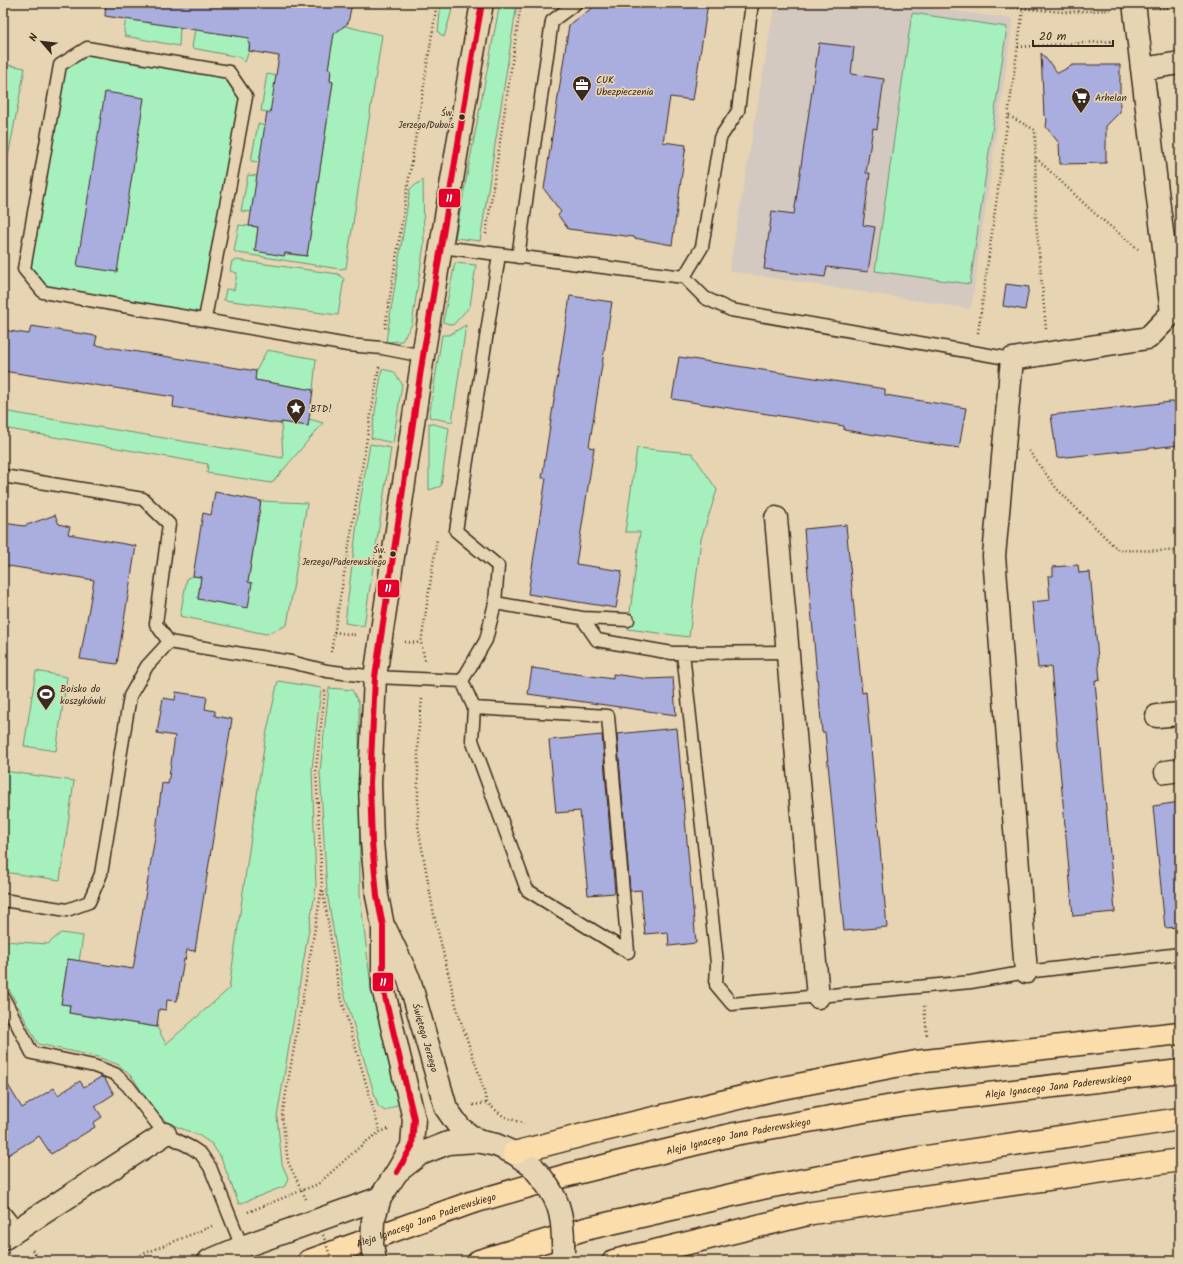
<svg xmlns="http://www.w3.org/2000/svg" width="1183" height="1264" viewBox="0 0 1183 1264" font-family="Kalam,sans-serif">
<rect width="100%" height="100%" fill="#e6d4b2"/>
<filter id="ink" filterUnits="userSpaceOnUse"><feTurbulence type="fractalNoise" baseFrequency=".025" numOctaves="2"/><feDisplacementMap in="SourceGraphic" scale="8" xChannelSelector="R" yChannelSelector="G"/><feConvolveMatrix kernelMatrix="1 2 1 2 8 2 1 2 1" color-interpolation-filters="sRGB"/></filter>
<g filter="url(#ink)">
<path fill="#d4c9c0" d="M775,3h124l114,16 -42,290 -242,-38z"/>
<path fill="#a6f0be" stroke="#708d6e" d="M441,3h13l-10,34 -6,-5z
M500,3h17l-37,238 -25,-3z
M912,13l95,14 -37,257 -95,-13z
M126,19l54,8 -1,19 -54,-10 -1,-6z
M305,20l40,6 37,9 -36,233 -6,1 -102,-16 -4,-2 5,-26 19,2 -3,24 52,5 26,-174 -3,-1 1,-12h-3l2,-14z
M195,29l54,9v13l-4,11 -6,-5 -47,-9z
M87,48l142,24 17,25 -41,222 -156,-26 -25,-24 36,-204z
M3,64l22,4 -22,115z
M267,74l16,3 -3,37 -19,-3z
M258,124l8,2 4,38 -19,-3z
M248,175l10,1 -7,36 -10,-1z
M423,180l1,64 -12,80 -10,17 -16,1 24,-153z
M236,260l102,14 6,5 -6,36 -114,-15 2,-11 8,1 3,-17 -7,-2 2,-10z
M455,263l21,2 -6,41 -17,19 -10,-3z
M466,325l-14,97 -23,-5 13,-82h7z
M267,350l49,9 -3,31 -58,-10 1,-9z
M382,369l12,3 8,12 -9,59 -22,-5z
M3,411l280,47 -2,-36 27,4 1,-7 14,4 -51,60 -65,-10 1,-9 -205,-36z
M429,423l20,5 -8,58 -12,4z
M370,444l21,4 -27,178 -19,-3 13,-108z
M637,448l55,5 25,37 -16,49 -12,98 -61,-8 12,-97h-15z
M261,501l46,2 -20,122 -21,9 -86,-18 7,-38 6,-2 8,1 -3,22 50,8v-25z
M36,671l31,6 -11,74 -32,-5z
M278,681l43,7 -9,81 4,118 -39,230 5,47 6,14 -3,8 -46,18 -18,-46 -9,-14 -12,-8 -32,-13 -15,-14 -20,-31 -14,-13 -21,-8 -60,-13 -35,-66v-37l45,3 13,-11 22,3 -4,25 -11,-2 -7,45 9,1 -1,8 88,14 9,17 63,-55 36,-249z
M329,688l23,2 7,13 1,192 11,92 28,117 -14,7 -7,-5 -35,-117 -16,-97 -7,-121z
M4,771l70,10 -14,99 -57,-8v-91z"/>
<path fill="#aaaedf" stroke="#3b2a1e" d="M106,3h118l21,3v-3h107l-4,20 -14,11 -6,35h3l-1,12 3,1 -26,174 -22,-3 -1,3 -29,-5 3,-24 -9,-1 18,-114 3,1 9,-57 -30,-5 1,-8h-2l1,-5 -144,-22z
M599,3h109l-15,97 -23,-3 -7,45 23,3 -14,100 -38,-7v-1l-66,-8 -10,-14 3,-3 -17,-23 25,-164z
M819,43l35,4 -3,27 33,5 -7,50 -4,-1 -7,45h4l-7,52 12,2 -7,45 -41,-5 -2,10 -61,-8 8,-58 22,3z
M1041,53l17,20 15,-8h47v47l-14,14v37l-46,1 -1,-21 -13,-16 1,-8 -3,-3z
M105,92l39,6 -27,174 -40,-6z
M1006,284l23,3 -4,23 -22,-4z
M570,296l42,6 -23,145 5,1 -18,116 46,7 -6,37 -88,-14 18,-116h-4z
M31,326l66,10 -2,9 161,26 -1,9 58,10 -5,36 -27,-4v2l-108,-17 1,-10 -171,-26v-41l26,4z
M679,357l206,32v6l81,13 -7,40 -115,-18v-4l-172,-27z
M1180,401v44l-123,13 -6,-43z
M215,492l46,9 -13,81 4,1 -4,25 -50,-9 3,-22 -8,-1 10,-63 8,2z
M55,515l4,9 11,3 -2,7 68,12 -19,118 -37,-5 14,-79 -91,-15v-42l21,3z
M846,525l16,168 4,-1 21,235 -43,4 -19,-199h-3l-18,-203z
M1078,565l1,8 11,-1 10,108 -5,1 20,231 -42,4 -22,-249 -13,1 -6,-66 18,-2 -2,-24h5v-9z
M532,668l81,11v-5l35,5 25,-1 3,37 -148,-21z
M176,692l31,5 -2,12 10,2v5l17,3 -37,232 -8,-1 -2,10 -1,-1 -7,42 -10,-1 -1,10 -7,-1 -2,18 -88,-14 1,-8 -9,-1 7,-45 65,10 23,-138 6,-48 6,1 7,-48 -18,-3 6,-35 12,2z
M677,728l19,215 -27,3 -1,-14 -23,2 -4,-44 -11,1 -13,-157z
M602,735l13,158 -27,2 -8,-84 -24,2 -7,-73z
M1180,802v125l-15,1 -12,-122z
M3,1077l19,31 32,-20 4,7 22,-14 4,6 17,-10 3,1 10,16 -19,12 7,11 -9,6 2,4 -44,27 -12,-18 -36,22z"/>
<g fill="none" stroke-linecap="round" stroke-linejoin="round">
<g stroke="#3b2a1e" stroke-width="15">
<path id="lane" d="M441,247l243,30 21,21 26,12 281,49
M518,257l34,-236 24,-18
M684,277l18,-30 18,-109 18,-27 14,-108
M205,319l41,-222 -17,-25 -142,-24 -27,17 -36,204 19,23 305,53 34,3 41,8
M3,476l140,23 26,25 -13,100 13,18
M495,603l87,15 46,2
M582,618l15,22 75,13 116,-1
M683,653l34,310 -1,22 16,19 239,-22 55,-10 154,-18
M462,681l12,27 -2,32 55,150 101,62 -20,-236 -134,-8
M3,900l64,10 22,-8 12,-28 29,-178 17,-30 22,-24 122,20 36,9 48,6 87,4 24,-41 9,-37 3,-37 -42,-35 43,-276
M3,997l29,56 62,13 21,8 13,12 37,48 27,14 9,6 9,13 32,80
M3,1211l15,19"/>
</g>
<g stroke="#3b2a1e" stroke-width="25">
<path id="street" d="M1142,69l38,-6
M776,518l42,479
M1157,716l23,-2
M1166,772l14,-2
M1026,972l-32,-416 18,-197 136,-21 24,-25 -38,-310
M3,1239l162,-105"/>
</g>
<g stroke="#3b2a1e" stroke-width="25">
<g id="secondary">
<path id="s1" d="M386,930l23,49 37,129 14,20 17,13"/>
<path d="M397,1172l15,-26 2,-27 -31,-131v-62l-6,-30 -5,-54 -2,-58 5,-107 48,-321 48,-291 11,-62"/>
<path d="M373,1221l7,-23 17,-26 23,-18 28,-11 29,-2 19,4 18,8 15,11"/>
<path d="M209,1261l33,-14 138,-49"/>
</g>
</g>
<g stroke="#3b2a1e" stroke-width="25">
<g id="primary">
<path d="M514,1153l73,-19 185,-44 144,-28 264,-29"/>
<path id="s2" d="M309,1261l161,-58 94,-27 171,-42 169,-30 276,-33"/>
<path d="M479,1261l106,-32 177,-41 158,-30 260,-39"/>
<path d="M614,1261l198,-48 368,-53"/>
</g>
</g>
<path stroke="#3b2a1e" stroke-width="2.5" stroke-dasharray="1 3" stroke-linecap="butt" d="M958,3l106,9 46,-2
M1159,8l21,-1
M1018,47l96,-6
M1009,116l26,14 1,91 10,108
M1036,158l57,54 45,37
M486,234l35,-231
M385,328l52,-325
M978,333l45,-324
M1029,451l28,38 61,61 62,1
M334,632l21,3
M405,642l15,1
M331,652l48,-285
M425,660l-4,-17 16,-104
M422,699l-4,37v90l16,89 24,98 21,61 8,29 16,13 21,8
M323,891l16,99 41,142
M924,1006l3,29
M473,1105l14,-2
M306,1199l-18,-37 -6,-46 40,-228 -6,-119 9,-79
M248,1212l70,-28 45,-40 17,-12 8,-3
M35,1254l5,7
M31,1261l4,-7 -3,-4
M126,1261l86,-35"/>
<use href="#lane" stroke="#e6d4b2" stroke-width="12"/>
<use href="#street" stroke="#e6d4b2" stroke-width="22"/>
<use href="#secondary" stroke="#e6d4b2" stroke-width="22"/>
<use href="#primary" stroke="#faddab" stroke-width="22"/>
<g stroke="#3b2a1e" stroke-width="25" stroke-linecap="butt">
<path id="secondary-bridge" d="M533,1167c26,30 31,46 30,85
M373,1221l-1,24 3,16"/>
</g>
<path stroke="#3b2a1e" stroke-width="2.5" stroke-dasharray="1 3" stroke-linecap="butt" d="M323,1235l9,26"/>
<use href="#secondary-bridge" stroke="#e6d4b2" stroke-width="22"/>
<g stroke="#e6d4b2" stroke-width="9">
<path id="bus-1" d="M397,1172l15,-26 2,-27 -31,-131v-62l-6,-30 -5,-54 -2,-58 5,-107 48,-321 48,-291 11,-62"/>
</g>
<use href="#bus-1" stroke="#e4002b" stroke-width="6"/>
</g>
</g>
<defs>
<g id="office-pin" transform="scale(1)"><path d="M0 17L-7.5 6A9.5 9.5 0 1 1 7.5 6Z" fill="#3b2a1e" stroke="#e6d4b2"/><path d="M-6-3h4V-5.5h4V-3h4V5H-6ZM-1-4.5V-3h2v-1.5ZM-6 0V1H6V0Z" fill="#fff"/></g>
<g id="supermarket-pin" transform="scale(1)"><path d="M0 17L-7.5 6A9.5 9.5 0 1 1 7.5 6Z" fill="#3b2a1e" stroke="#e6d4b2"/><path d="M-6-5.5h2.5l.6 2H6L4.5 2H-2.5L-4.4-4H-6ZM-1.5 3.2a1.3 1.3 0 1 0 .1 0ZM3 3.2a1.3 1.3 0 1 0 .1 0Z" fill="#fff"/></g>
<g id="sight-pin" transform="scale(1)"><path d="M0 17L-7.5 6A9.5 9.5 0 1 1 7.5 6Z" fill="#3b2a1e" stroke="#e6d4b2"/><path d="M0-6L1.8-2.2L6-1.7L2.9 1.2L3.7 5.4L0 3.3L-3.7 5.4L-2.9 1.2L-6-1.7L-1.8-2.2Z" fill="#fff"/></g>
<g id="stadium-pin" transform="scale(1)"><path d="M0 17L-7.5 6A9.5 9.5 0 1 1 7.5 6Z" fill="#3b2a1e" stroke="#e6d4b2"/><path d="M0-5a6.5 5 0 1 0 0 10a6.5 5 0 1 0 0-10ZM-3.5-1.8h7v3.6h-7Z" fill="#fff"/></g>
</defs>
<g fill-rule="evenodd">
<use href="#office-pin" x="582" y="85"/>
<use href="#supermarket-pin" x="1081" y="97"/>
<use href="#sight-pin" x="296" y="408"/>
<use href="#stadium-pin" x="46" y="694"/>
</g>
<g fill="#3b2a1e" stroke="#e6d4b2" stroke-width="1.5">
<circle cx="462" cy="117" r="3.5"/>
<circle cx="393" cy="554" r="3.5"/>
</g>
<g text-anchor="middle" stroke-width="3.5" stroke-linejoin="round" paint-order="stroke">
<g font-size="9" fill="#3b2a1e" stroke="#e6d4b2" text-anchor="end">
<text x="454" y="116">Św.<tspan x="454" dy="12">Jerzego/Dubois</tspan></text>
<text x="386" y="553">Św.<tspan x="386" dy="12">Jerzego/Paderewskiego</tspan></text>
</g>
<g font-size="10" fill="#3b2a1e" stroke="#e6d4b2" text-anchor="start">
<text x="596" y="83">CUK<tspan x="596" dy="12">Ubezpieczenia</tspan></text>
<text x="1095" y="101">Arhelan</text>
<text x="310" y="412">BTD!</text>
<text x="60" y="692">Boisko do<tspan x="60" dy="12">koszykówki</tspan></text>
</g>
<g font-size="10" fill="#3b2a1e" stroke="#e6d4b2">
<text dy="4" stroke="none"><textPath href="#s1" startOffset="115">Świętego Jerzego</textPath></text>
<text dy="4" stroke="none"><textPath href="#s2" startOffset="772">Aleja Ignacego Jana Paderewskiego</textPath></text>
<text dy="4" stroke="none"><textPath href="#s2" startOffset="448">Aleja Ignacego Jana Paderewskiego</textPath></text>
<text dy="4" stroke="none"><textPath href="#s2" startOffset="124">Aleja Ignacego Jana Paderewskiego</textPath></text>
</g>
</g>
<g stroke="#e6d4b2" stroke-width="1.5">
<rect x="438" y="188" width="23" height="20" rx="4" fill="#e4002b"/>
<rect x="377" y="579" width="23" height="19" rx="4" fill="#e4002b"/>
<rect x="372" y="972" width="22" height="20" rx="4" fill="#e4002b"/>
</g>
<g font-size="11" text-anchor="middle" font-weight="bold" fill="#fff">
<text x="449" y="202">11</text>
<text x="388" y="592">11</text>
<text x="383" y="986">11</text>
</g>
<rect width="1183" height="1264" fill="none" stroke="#e6d4b2" stroke-width="16"/>
<rect x="8" y="8" width="1167" height="1248" fill="none" stroke="#3b2a1e" stroke-width="1.5" filter="url(#ink)"/>
<g transform="translate(42 42) rotate(298)" stroke="#e6d4b2" stroke-width="3" paint-order="stroke">
<path d="M0-3L7 15L0 10L-7 15Z" fill="#3b2a1e"/>
<text y="-6" font-size="11" font-weight="bold" text-anchor="middle" fill="#3b2a1e">N</text>
</g>
<path d="M1033 40v6h80v-6" fill="none" stroke="#3b2a1e" stroke-width="2"/>
<text x="1039" y="40" font-size="12" fill="#3b2a1e" stroke="#e6d4b2" stroke-width="3" paint-order="stroke">20 m</text>
</svg>
